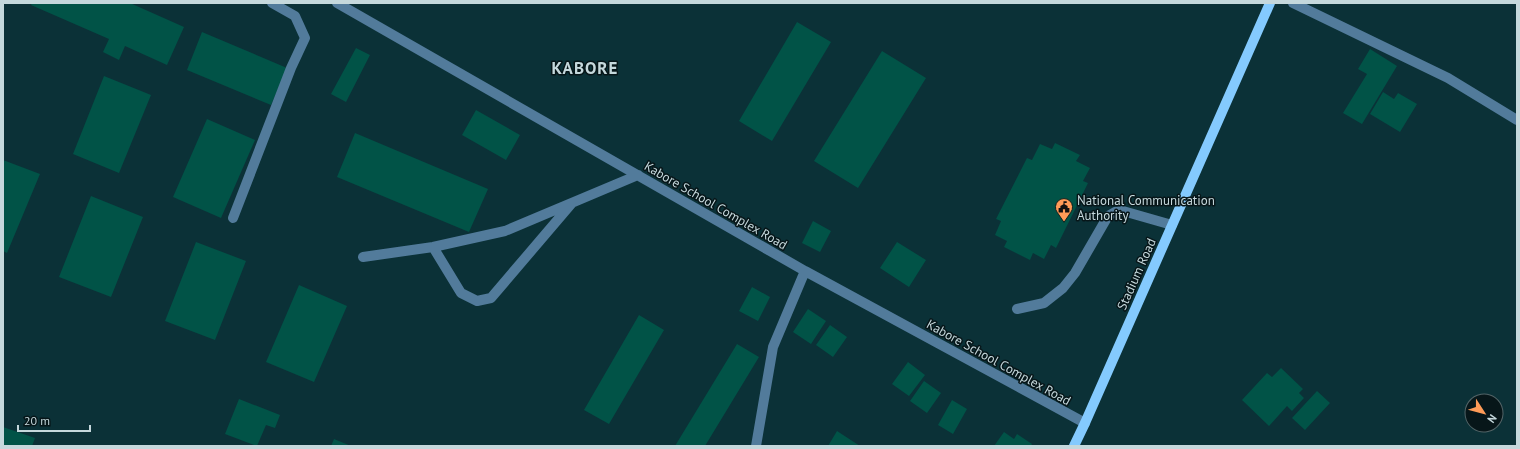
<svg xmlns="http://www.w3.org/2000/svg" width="1520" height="449" viewBox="0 0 1520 449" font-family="'PT Sans',sans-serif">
<rect width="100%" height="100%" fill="#0b3137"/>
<path fill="#015347" d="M32,3h98l54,24 -17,38 -42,-19 -6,14 -16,-8 6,-13 -78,-34z
M797,22l34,20 -59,99 -33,-20z
M202,32l85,36 -16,37 -84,-35z
M356,48l14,7 -24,47 -15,-8z
M1370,49l27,17 -35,58 -19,-11 24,-39 -9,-5z
M882,51l44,27 -68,110 -44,-27z
M104,76l47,19 -32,78 -46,-19z
M1383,92l11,7 4,-6 19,11 -17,28 -30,-18z
M476,110l44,25 -14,25 -44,-25z
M207,119l48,21 -34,78 -48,-21z
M355,133l133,56 -19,43 -132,-55z
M1055,143l25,12 -4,6 14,7 -7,13 5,2 -32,65 -5,-3 -7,14 -11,-6 -3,7 -26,-13 3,-6 -12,-6 6,-14 -5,-2 31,-61 5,2 8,-16 12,5z
M3,160l37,14 -33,79 -4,-2z
M91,196l52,21 -32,80 -52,-20z
M813,221l18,10 -11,21 -18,-9z
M196,242l50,19 -31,79 -50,-19z
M897,242l29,18 -17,27 -29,-19z
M299,285l48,21 -33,76 -48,-20z
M752,287l18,10 -12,24 -19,-10z
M808,309l18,12 -15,23 -18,-12z
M639,315l25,15 -55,94 -25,-14z
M830,325l17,12 -14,20 -17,-12z
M737,344l22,13 -54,89h-30z
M908,362l17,13 -16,21 -17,-12z
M1281,368l22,21 -4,4 5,5 -12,13 -5,-5 -18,20 -27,-26 25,-27 5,4z
M924,381l17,12 -14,20 -17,-12z
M1317,391l13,12 -25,27 -13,-12z
M239,399l41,16 -5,13 -9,-3 -9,21 -32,-12z
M952,400l15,9 -14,25 -15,-9z
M3,427l32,11 -3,8h-29z
M837,431l23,15h-32z
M1004,432l10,7 3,-5 15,10 -1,2h-37z
M334,439l17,7h-20z"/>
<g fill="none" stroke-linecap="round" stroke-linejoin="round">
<path stroke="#527b9b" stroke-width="10" d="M337,3l468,268 280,152
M1293,3l155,75 69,42
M233,218l58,-150 14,-30 -10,-22 -23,-13
M433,247l28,46 16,8 14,-3 81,-95
M363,257l70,-10 72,-16 133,-56
M1017,309l27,-6 19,-15 12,-15 33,-57 7,-4 8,-1 49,14
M756,446l17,-99 32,-76"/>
<path stroke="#84cafe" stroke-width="10" d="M1074,446l11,-23 185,-420"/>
</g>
<defs>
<g id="civic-pin" transform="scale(0.9)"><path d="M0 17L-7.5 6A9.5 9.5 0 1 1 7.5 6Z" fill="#fe9b58" stroke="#071619"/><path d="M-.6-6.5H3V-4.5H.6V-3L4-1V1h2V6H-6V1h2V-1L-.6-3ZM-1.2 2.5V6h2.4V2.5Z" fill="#111"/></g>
</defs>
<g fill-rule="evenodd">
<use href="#civic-pin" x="1064" y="207"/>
</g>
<g text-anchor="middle" stroke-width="3" stroke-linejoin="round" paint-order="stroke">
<g font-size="13" fill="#c5d8dc" stroke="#071619" text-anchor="start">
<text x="1077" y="205">National Communication<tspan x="1077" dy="15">Authority</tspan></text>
</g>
<g font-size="13" fill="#c5d8dc" stroke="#071619">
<text transform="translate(716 205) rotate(30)" y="5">Kabore School Complex Road</text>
<text transform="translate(1136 274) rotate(-66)" y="5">Stadium Road</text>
<text transform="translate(999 362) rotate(29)" y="5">Kabore School Complex Road</text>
</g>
<g font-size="17" font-weight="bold" letter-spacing="1" fill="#c5d8dc" stroke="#071619">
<text x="585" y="74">KABORE</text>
</g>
</g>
<rect width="1520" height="449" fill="none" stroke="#c5d8dc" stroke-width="8"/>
<g transform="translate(1484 413) rotate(126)"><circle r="19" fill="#071619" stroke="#536467"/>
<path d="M0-3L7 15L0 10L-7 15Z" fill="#fe9b58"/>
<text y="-6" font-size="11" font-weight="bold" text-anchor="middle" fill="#c5d8dc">N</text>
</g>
<path d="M18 425v6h72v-6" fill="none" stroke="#c5d8dc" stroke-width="2"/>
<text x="24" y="425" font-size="12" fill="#c5d8dc" stroke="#071619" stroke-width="3" paint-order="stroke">20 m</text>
</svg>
